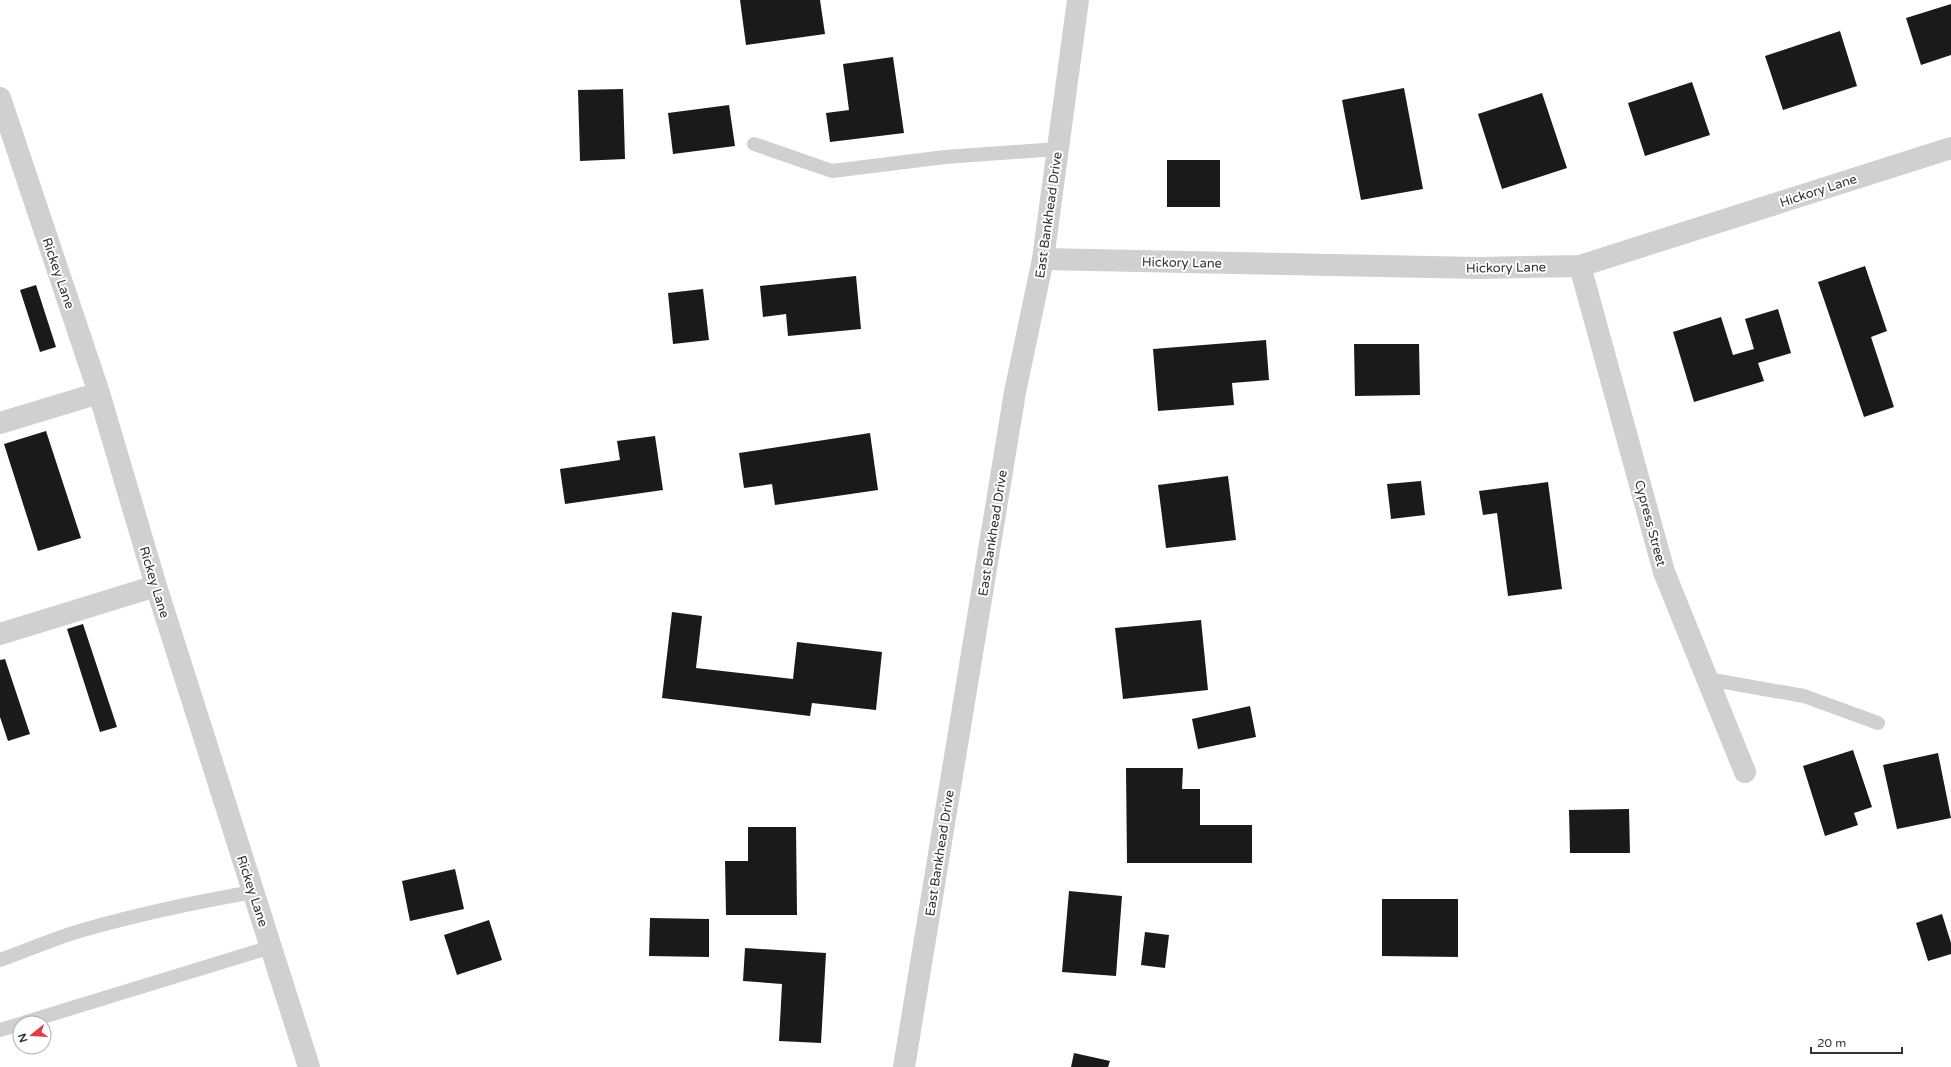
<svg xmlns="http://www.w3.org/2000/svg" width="1951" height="1067" viewBox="0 0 1951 1067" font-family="'Varela Round',sans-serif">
<rect width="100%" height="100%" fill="#fff"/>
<path fill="#1a1a1a" d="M740,0h80l5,34 -79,11z
M1951,4v51l-30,10 -15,-47z
M1840,31l17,55 -74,24 -18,-54z
M893,57l11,76 -74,9 -4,-29 23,-3 -6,-46z
M1692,82l18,53 -65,21 -17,-53z
M1404,88l19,101 -62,11 -19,-100z
M623,89l2,70 -45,2 -2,-71z
M1542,93l25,75 -65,21 -24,-75z
M729,105l6,41 -62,8 -5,-41z
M1167,160h53v47h-53z
M1865,266l22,65 -16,6 23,70 -30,10 -46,-135z
M856,276l5,53 -73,7 -2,-22 -23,3 -3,-31z
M36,285l20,62 -16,5 -20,-62z
M703,289l6,51 -36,4 -5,-51z
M1778,309l13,44 -33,10 6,18 -70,21 -21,-70 48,-15 12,38 21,-6 -9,-30z
M1266,340l3,40 -37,3 2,22 -76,6 -5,-62z
M1354,344h65l1,51 -65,1z
M46,431l35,107 -43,13 -34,-107z
M870,433l8,57 -103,15 -3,-21 -28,4 -5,-35z
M655,436l8,54 -98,14 -5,-35 60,-9 -3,-19z
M1228,476l8,64 -70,8 -8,-63z
M1421,481l4,34 -34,4 -4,-35z
M1548,482l14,107 -54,7 -11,-83 -14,2 -4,-24z
M672,612l30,4 -6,52 97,11 4,-37 85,10 -6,58 -64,-7 -2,13 -148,-18z
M1201,620l7,70 -85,9 -8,-71z
M83,624l34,103 -17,5 -33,-103z
M5,659l25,75 -22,7 -8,-24v-57z
M1250,706l6,31 -58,12 -6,-30z
M1853,750l19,57 -18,6 4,12 -33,11 -22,-70z
M1938,753l13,65 -54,11 -14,-64z
M1126,768h57l-1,21h18v36h52v38h-125z
M1629,809l1,44h-60l-1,-43z
M748,827h48l1,88h-71l-1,-54h23z
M455,869l9,40 -54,12 -8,-40z
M1069,891l53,5 -6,80 -54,-4z
M1382,899h76v58l-76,-1z
M1942,914l9,29v11l-23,7 -12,-38z
M650,918l59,1v38l-60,-1z
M489,920l13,40 -45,15 -13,-40z
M1145,932l24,3 -4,33 -24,-3z
M745,948l81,5 -5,90 -42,-2 3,-57 -39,-3z
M1074,1053l36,8 -2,6h-37z"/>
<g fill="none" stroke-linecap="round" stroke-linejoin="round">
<path stroke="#d0d0d0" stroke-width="14" d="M754,144l78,27 113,-14 113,-8
M1707,679l97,17 74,27
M0,960c28,-10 55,-22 83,-30 56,-16 113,-28 170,-38
M23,1023l248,-76
M0,1030l20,-6"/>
<path stroke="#d0d0d0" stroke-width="22" d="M0,98l99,295 57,193 153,481
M1043,259l435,9 102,-2 371,-118
M1580,266l84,306 81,200
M0,423l99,-30
M0,634l156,-48"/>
<path stroke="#d0d0d0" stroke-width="22" d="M904,1067l111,-675 28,-133 35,-259"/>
</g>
<g text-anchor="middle" stroke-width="4" stroke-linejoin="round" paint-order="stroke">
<g font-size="13" fill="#333" stroke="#fff">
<text transform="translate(1818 190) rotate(-18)" y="5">Hickory Lane</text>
<text transform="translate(1048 215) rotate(-82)" y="5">East Bankhead Drive</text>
<text transform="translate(1182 262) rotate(1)" y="5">Hickory Lane</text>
<text transform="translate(1506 267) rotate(-1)" y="5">Hickory Lane</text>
<text transform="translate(59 273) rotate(71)" y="5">Rickey Lane</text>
<text transform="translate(1651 523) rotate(75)" y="5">Cypress Street</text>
<text transform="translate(992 533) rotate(-81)" y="5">East Bankhead Drive</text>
<text transform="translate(155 582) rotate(73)" y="5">Rickey Lane</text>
<text transform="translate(939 853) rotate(-81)" y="5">East Bankhead Drive</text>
<text transform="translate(253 891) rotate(72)" y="5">Rickey Lane</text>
</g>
</g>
<g transform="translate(32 1035) rotate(252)"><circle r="19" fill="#ffffff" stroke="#adadad"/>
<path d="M0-3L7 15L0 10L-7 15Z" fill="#e33b3f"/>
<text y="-6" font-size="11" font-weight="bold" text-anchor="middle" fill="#333333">N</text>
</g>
<path d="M1811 1047v6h91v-6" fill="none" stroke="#333333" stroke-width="2"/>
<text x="1817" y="1047" font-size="12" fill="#333333" stroke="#ffffff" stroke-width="3" paint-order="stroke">20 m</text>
</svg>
